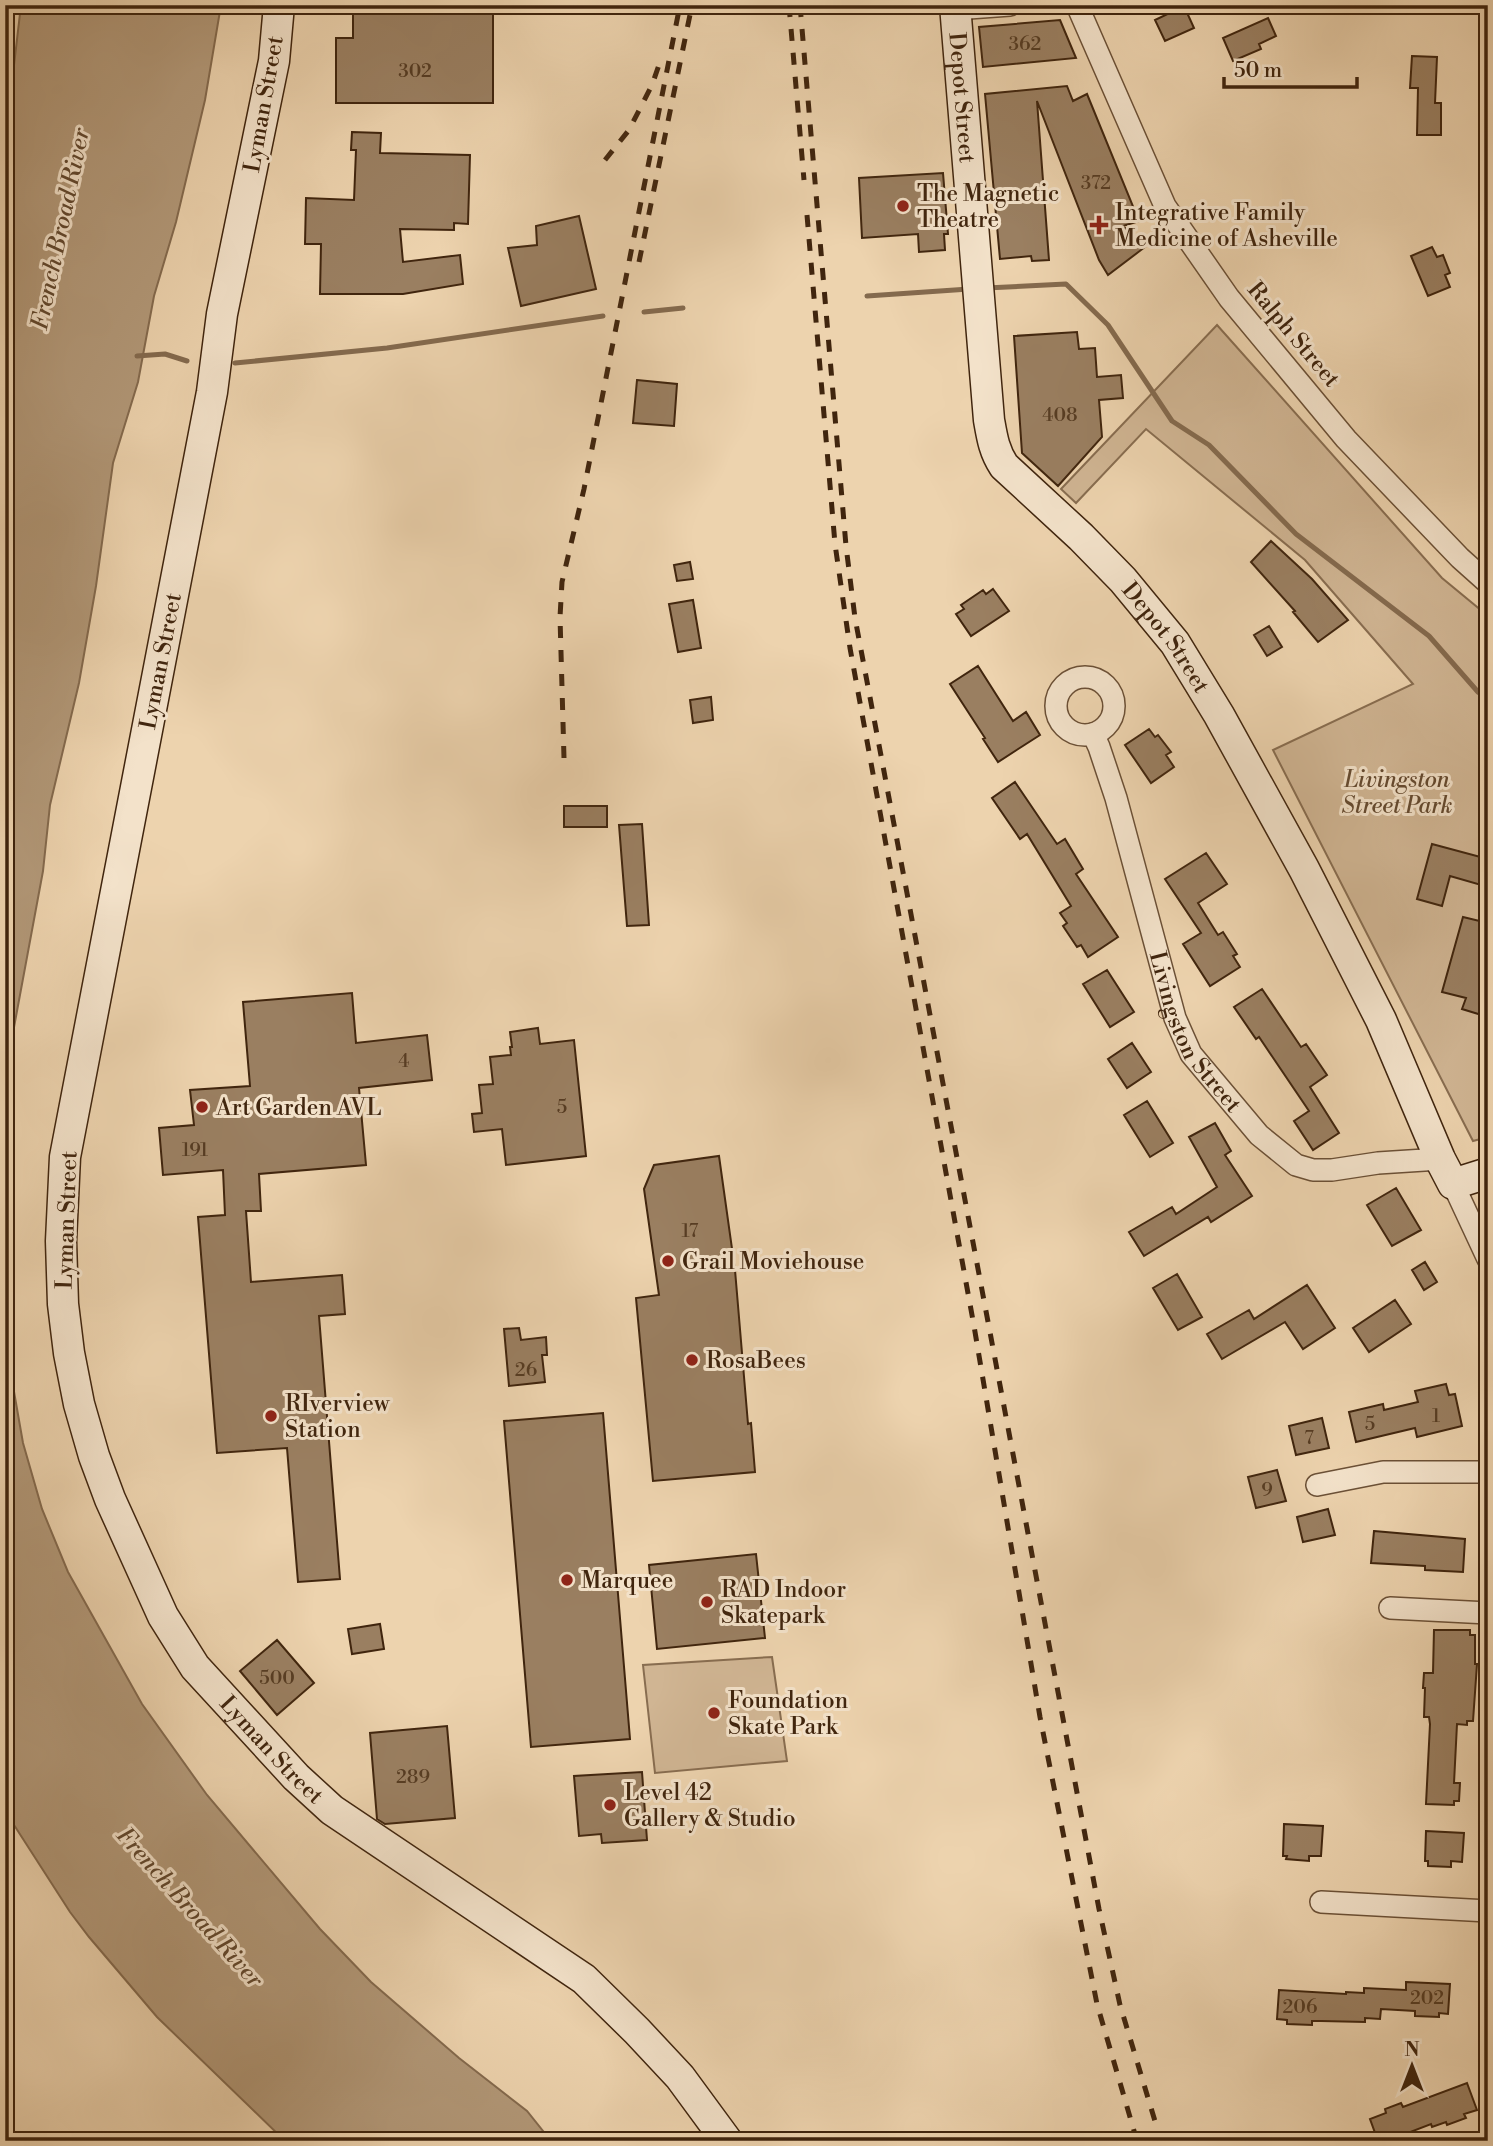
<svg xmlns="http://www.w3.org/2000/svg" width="1493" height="2146" viewBox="0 0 1493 2146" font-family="'Libre Bodoni',serif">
<rect width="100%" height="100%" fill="#edd3ae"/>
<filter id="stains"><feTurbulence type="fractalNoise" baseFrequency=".00286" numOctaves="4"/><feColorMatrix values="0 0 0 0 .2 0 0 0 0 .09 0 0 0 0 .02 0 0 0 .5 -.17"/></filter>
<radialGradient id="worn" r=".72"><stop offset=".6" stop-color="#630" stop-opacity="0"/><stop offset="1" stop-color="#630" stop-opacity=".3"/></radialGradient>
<path fill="#d0b593" stroke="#886d50" stroke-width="2" d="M1217,325l225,253 46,38v521l-15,4 -200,-391 140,-66 -108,-124 -159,-131 -70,74 -15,-14z
M772,1657l15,104 -132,12 -12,-108z"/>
<path fill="#b29878" stroke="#846a4e" stroke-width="2" d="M21,5h200l-16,95 -29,122 -22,74 -16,86 -25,81 -17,123 -17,97 -29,122 -7,66 -31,167 -4,70 3,34 -6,62v-1092l6,-21z
M5,1300l8,86 10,57 19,66 26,63 74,132 65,91 113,134 51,53 88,76 68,53 24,30h-266l-128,-124 -68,-80 -19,-25 -65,-101z"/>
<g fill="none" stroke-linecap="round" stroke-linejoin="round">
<path stroke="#846a4e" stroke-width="5" d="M986,288l80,-4 42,41 64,96 37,24 87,89 133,102 49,56 10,6
M867,296l102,-7
M644,312l39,-4
M137,356l28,-2 22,7
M235,363l152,-15 216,-32"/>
</g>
<path fill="#9a7f61" stroke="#40250e" stroke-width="2" d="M353,5h140v98h-157v-65h17z
M1184,6l10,22 -29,13 -10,-21z
M1268,18l8,18 -17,8 2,5 -28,12 -10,-23z
M1060,20l16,38 -93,9 -4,-40z
M1412,56l25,1 -2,46h6v32h-24l1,-47h-8z
M1067,86l6,15 14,-7 52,127 -16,5 22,21 -37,28 -9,-15 -62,-159 12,159 -17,1 -1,-5 -31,3 -15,-165z
M352,132l29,1 -1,20 90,2 -2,69 -14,-1v7l-54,-1 3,33 57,-7 3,29 -60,10h-83l1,-50h-16l1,-46 48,2 2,-50h-5z
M943,173l5,61h-4l1,16 -26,2 -1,-18 -56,4 -3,-60z
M579,216l17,73 -75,17 -13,-58 29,-3 -1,-19z
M1432,247l5,10 6,-2 7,18 -5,2 5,12 -22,9 -17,-40z
M1077,332l2,17 16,-1 2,29 24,-2 2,23 -24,2 3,37 -44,49 -36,-33 -8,-117z
M637,380l40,4 -3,42 -41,-3z
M1271,541l41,38 36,41 -30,22 -25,-30 2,-1 -44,-49z
M690,562l3,17 -16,2 -3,-16z
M993,589l16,22 -38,25 -15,-22 8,-5 -3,-4 22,-15 3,4z
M693,600l8,48 -23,4 -9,-48z
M1269,626l13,21 -15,9 -13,-21z
M978,666l35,55 13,-9 14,23 -42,27 -15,-23 2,-1 -35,-54z
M711,697l2,23 -20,3 -3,-23z
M1149,729l6,8 3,-2 13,17 -5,3 8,12 -23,16 -26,-38z
M1015,782l42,62 8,-5 18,30 -7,5 42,63 -30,20 -7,-12 -4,2 -14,-21 4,-3 -7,-10 11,-7 -44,-72 -7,5 -28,-41z
M564,806h43v21h-43z
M642,824l7,101 -22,1 -8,-101z
M1432,844l56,15v28l-38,-11 -8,30 -25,-7z
M1206,853l21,31 -29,19 20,32 5,-3 14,22 -4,2 7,11 -30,19 -27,-42 18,-11 -36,-54z
M1463,917l25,6v94l-26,-8 4,-11 -24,-6z
M1107,970l27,42 -24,15 -27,-43z
M1262,989l39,58 5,-3 21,31 -17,12 29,46 -26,17 -19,-29 15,-10 -50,-74 -3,2 -22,-32z
M352,993l4,50 71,-8 5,45 -73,8 7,77 -107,9 2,37h-15l5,71 91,-7 3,39 -26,2 21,263 -42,3 -11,-134 -70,5 -19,-236 27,-2 -2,-45 -60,5 -4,-47 35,-3 -4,-35 60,-4 -7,-84z
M538,1028l2,16 34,-4 12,116 -80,9 -4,-36 -28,3 -2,-18 10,-1 -3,-28 14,-1 -3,-27 21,-2 -1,-8h2l-2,-15z
M1132,1043l19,29 -24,16 -19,-29z
M1147,1101l26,42 -23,14 -26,-42z
M1215,1123l16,28 -6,4 27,41 -41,26 -3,-5 -64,39 -15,-24 43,-25 4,7 41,-27 -28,-50z
M719,1156l16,114 13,154 3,-1 4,49 -102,9 -17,-183 23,-3 -15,-106 10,-24z
M1396,1188l25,42 -29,16 -25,-41z
M1425,1262l12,20 -13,8 -12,-20z
M1177,1274l25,43 -24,13 -25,-42z
M1307,1285l28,43 -32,21 -18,-27 -63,37 -15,-25 42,-24 5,9z
M1395,1300l16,24 -42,28 -16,-24z
M519,1328l2,12 25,-3 1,18h-5l3,27 -36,4 -5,-57z
M1446,1384l3,11 6,-1 7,32 -45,11 -2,-9 -59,14 -7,-30 34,-8 1,6 34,-8 -3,-11z
M603,1413l27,326 -99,8 -27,-326z
M1322,1418l7,30 -33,7 -7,-29z
M1277,1470l9,31 -30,7 -8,-31z
M1328,1509l7,26 -32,7 -6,-25z
M1374,1531l91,8 -2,33 -38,-2v-4l-54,-3z
M756,1554l9,84 -108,11 -8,-84z
M380,1624l4,25 -32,5 -4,-25z
M1434,1630h36v5h5v29h2l-4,57h-6v4l-10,-1 -3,59h6l-1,18h-5v4l-28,-1 4,-80 -1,-7h-5l1,-29h-2l1,-15h9z
M277,1640l37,43 -37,32 -37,-44z
M447,1726l8,92 -70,6 -8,-5 -7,-86z
M642,1772l5,68 -45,3 -1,-9 -22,2 -5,-60z
M1284,1824l39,2 -2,30h-12v5l-23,-2 1,-3h-4z
M1426,1831l38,2 -2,29 -11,-1v6l-23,-1v-5h-3z
M1406,1982l44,2 -2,30 -9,-1v4l-24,-1v-5l-34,-2 -1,10 -15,-1v4l-44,-1h-9v4l-25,-1v-4l-10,-1 2,-29 67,4v-2l18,1v-5l42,2z
M1467,2083l10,27 -13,4 2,4 -19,7 -1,-3 -14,5 -1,-3 -34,13 1,4h-20l-8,-22 16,-6 -1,-4 16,-6 2,4z"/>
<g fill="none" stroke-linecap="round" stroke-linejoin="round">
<g stroke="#6b5036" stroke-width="24">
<g id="street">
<path d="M1077,5l88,201 64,92 117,141 114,119 28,25"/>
<path d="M955,9l55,-4"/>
<circle cx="1085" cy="706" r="29"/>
<path id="s1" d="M1093,734l6,13 17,51 59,220 16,36 68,81 37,30 17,5h19l46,-7 62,-4"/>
<path d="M1453,1184l35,75"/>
<path d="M1317,1485l66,-13h105"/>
<path d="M1390,1608l98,5"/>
<path d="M1321,1902l167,9"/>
</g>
</g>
<g stroke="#40250e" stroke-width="33">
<g id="secondary">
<path id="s2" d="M279,5l-5,56 -52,253 -10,78 -147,765 -4,84 2,63 6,49 10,51 15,52 16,43 53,117 32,51 101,110 36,33 252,169 53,52 43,46 47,64"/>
<path id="s3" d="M955,5l34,415c3,17 5,31 15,46l77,71 42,43 52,63 44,72 85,154 77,151 59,139 13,25 35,-11"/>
</g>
</g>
<use href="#street" stroke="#f3e2ca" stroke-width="21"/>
<use href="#secondary" stroke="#f3e2ca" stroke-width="30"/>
<path stroke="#40250e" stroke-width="5" stroke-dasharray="12 12" stroke-linecap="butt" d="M789,5l15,175
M800,5l46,541 9,72 244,1291 21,96 41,136
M605,160l24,-30 23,-45 8,-23
M807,215l28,329 15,104 124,678 66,391 57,287 40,137
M639,262l53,-257
M564,758l-4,-141 2,-35 22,-93 96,-484"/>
</g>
<g fill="#8f2418" stroke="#f3e2ca" stroke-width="2.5">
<circle cx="903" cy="206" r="7"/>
<path d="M1095.5 214.5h7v7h7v7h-7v7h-7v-7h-7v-7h7z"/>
<circle cx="202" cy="1107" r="7"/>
<circle cx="668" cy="1261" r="7"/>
<circle cx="692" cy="1360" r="7"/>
<circle cx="271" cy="1416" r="7"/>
<circle cx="567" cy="1580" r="7"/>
<circle cx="707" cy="1602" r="7"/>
<circle cx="714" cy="1713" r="7"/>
<circle cx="610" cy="1805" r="7"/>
</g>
<g text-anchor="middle" stroke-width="6" stroke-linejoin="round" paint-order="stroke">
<g font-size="19" fill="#563c23">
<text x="1025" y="50">362</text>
<text x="415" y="77">302</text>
<text x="1096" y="189">372</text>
<text x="1060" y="421">408</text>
<text x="404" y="1067">4</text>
<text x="562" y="1113">5</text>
<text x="195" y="1156">191</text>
<text x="690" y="1237">17</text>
<text x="526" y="1376">26</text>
<text x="1436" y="1422">1</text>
<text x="1370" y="1430">5</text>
<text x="1309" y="1444">7</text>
<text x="1267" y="1496">9</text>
<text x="277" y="1684">500</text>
<text x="413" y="1783">289</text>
<text x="1427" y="2004">202</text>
<text x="1300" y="2013">206</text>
</g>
<g font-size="23" fill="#40250e" stroke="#f3e2ca">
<text dy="8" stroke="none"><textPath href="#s3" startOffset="93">Depot Street</textPath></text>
<text transform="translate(263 104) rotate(-80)" y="8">Lyman Street</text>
<text transform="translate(1294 334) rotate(50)" y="8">Ralph Street</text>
<text dy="8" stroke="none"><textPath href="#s3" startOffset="702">Depot Street</textPath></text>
<text transform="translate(160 661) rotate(-79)" y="8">Lyman Street</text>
<text dy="8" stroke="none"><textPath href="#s1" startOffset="317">Livingston Street</textPath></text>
<text transform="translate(66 1220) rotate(-88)" y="8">Lyman Street</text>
<text dy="8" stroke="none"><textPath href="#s2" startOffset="1822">Lyman Street</textPath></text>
</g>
<g font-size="23" fill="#40250e" stroke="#f3e2ca" text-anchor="start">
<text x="917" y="201">The Magnetic<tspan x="917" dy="26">Theatre</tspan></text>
<text x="1115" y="220">Integrative Family<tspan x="1115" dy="26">Medicine of Asheville</tspan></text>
<text x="216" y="1115">Art Garden AVL</text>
<text x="682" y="1269">Grail Moviehouse</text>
<text x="706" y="1368">RosaBees</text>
<text x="285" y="1411">RIverview<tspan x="285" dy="26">Station</tspan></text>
<text x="581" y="1588">Marquee</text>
<text x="721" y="1597">RAD Indoor<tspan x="721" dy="26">Skatepark</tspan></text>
<text x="728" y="1708">Foundation<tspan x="728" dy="26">Skate Park</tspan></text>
<text x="624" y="1800">Level 42<tspan x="624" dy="26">Gallery &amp; Studio</tspan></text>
</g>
<g font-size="23" font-style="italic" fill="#64492f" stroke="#f3e2ca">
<text x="1397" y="787">Livingston<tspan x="1397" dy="26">Street Park</tspan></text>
</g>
<g font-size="24" font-style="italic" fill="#62482e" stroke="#f3e2ca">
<text transform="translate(60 229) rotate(-78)" y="8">French Broad River</text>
<text transform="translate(190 1907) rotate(48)" y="8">French Broad River</text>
</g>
</g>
<rect width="1493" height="2146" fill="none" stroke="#edd3ae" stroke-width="28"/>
<rect x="7" y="7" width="1479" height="2132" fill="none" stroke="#40250e" stroke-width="3.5"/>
<rect x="14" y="14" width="1465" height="2118" fill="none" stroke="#40250e" stroke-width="2"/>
<g transform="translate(1412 2066)" stroke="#f3e2ca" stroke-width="5" paint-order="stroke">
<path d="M0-5L12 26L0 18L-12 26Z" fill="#40250e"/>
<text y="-10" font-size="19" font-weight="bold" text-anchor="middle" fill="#40250e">N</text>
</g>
<path d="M1224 77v10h133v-10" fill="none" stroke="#40250e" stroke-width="3.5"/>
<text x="1234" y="77" font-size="21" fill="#40250e" stroke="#f3e2ca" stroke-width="5" paint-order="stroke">50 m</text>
<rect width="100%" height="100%" filter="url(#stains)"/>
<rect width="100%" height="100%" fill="url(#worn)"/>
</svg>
